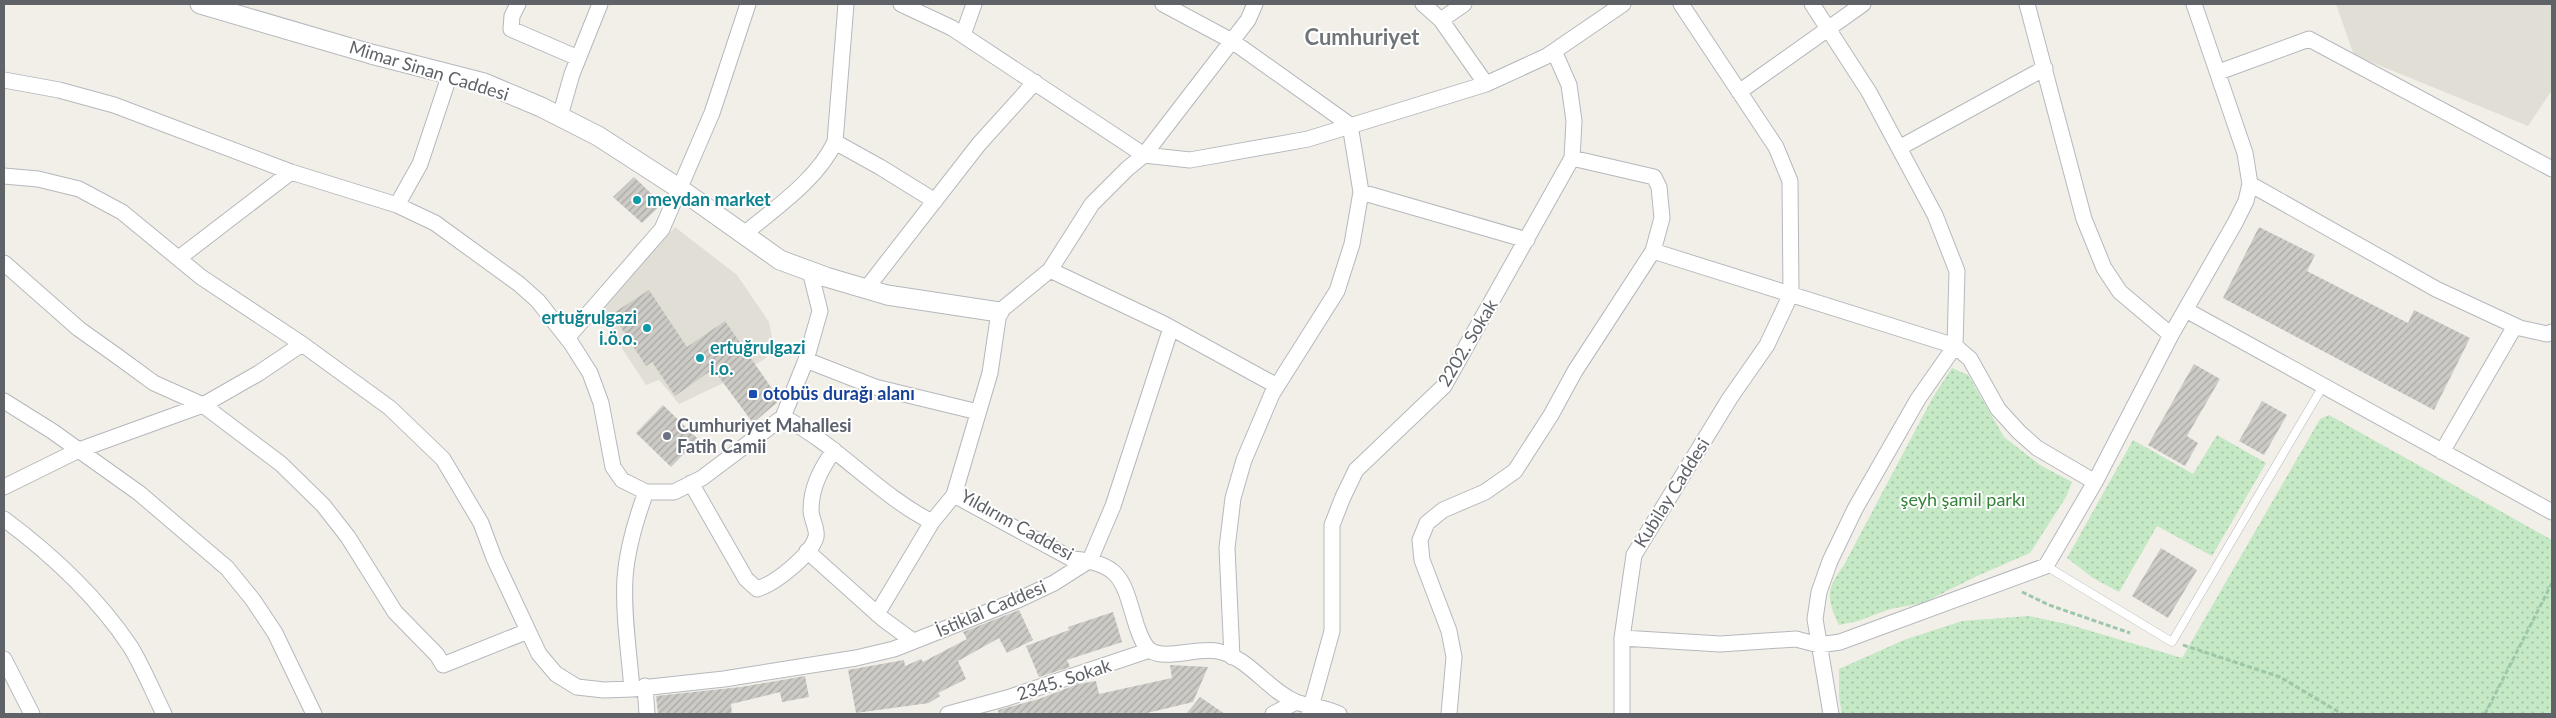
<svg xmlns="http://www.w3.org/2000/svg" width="2556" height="718" viewBox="0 0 2556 718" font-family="Lato,sans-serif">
<defs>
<pattern id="green-dots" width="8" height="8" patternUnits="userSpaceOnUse" patternTransform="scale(1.25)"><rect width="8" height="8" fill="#c5e8c5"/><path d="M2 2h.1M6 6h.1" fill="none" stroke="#a3c0a4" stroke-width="1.8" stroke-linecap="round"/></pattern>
<pattern id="building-hatch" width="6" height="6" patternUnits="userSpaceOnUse" patternTransform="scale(1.25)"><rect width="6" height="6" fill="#cccac5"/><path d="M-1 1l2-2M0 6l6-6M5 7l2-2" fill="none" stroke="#a9a8a4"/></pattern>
</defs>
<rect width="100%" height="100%" fill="#f1efe8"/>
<path fill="#e1ded6" d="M2336,4h216v86l-24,36 -174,-71z
M675,227l62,48 32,47 4,21 -7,15 -32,20 -55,26 -20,-24 -13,5 -48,-73z"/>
<path fill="url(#green-dots)" d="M1952,368l16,7 36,62 36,28 32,17 -6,15 -36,56 -53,23 -54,27 -33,6 -32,12 -19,4c-13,-27 -13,-36 5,-60l89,-168z
M2329,415l223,125v174h-710l-3,-17v-28l65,-29 58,-19 67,-5 38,8 115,34 138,-239z
M2217,435l49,28 -54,93 -55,-30 -38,66 -26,-14 -26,-20 66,-118 60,34z"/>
<path fill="url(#building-hatch)" d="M634,177l28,27 -20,19 -29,-26z
M2259,227l56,28 -8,16 101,52 6,-13 56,28 -36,72 -211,-112z
M649,290l38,57 38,-26 55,79 -27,23 -40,-54 -38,27 -23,-34 -6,4 -34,-52z
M2194,364l26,15 -33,57 11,7 -13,23 -37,-21z
M2262,401l25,14 -23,40 -25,-14z
M663,405l35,34 -27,28 -35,-34z
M2161,548l36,22 -29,48 -36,-22z
M1019,610l14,30 -26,13 -8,-15 -41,23 8,18 -28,14 2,3 -11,7 -73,10 -8,-43 56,-10 1,6 16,-7 2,3 44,-23 -4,-7z
M1113,612l9,30 -55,18 3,7 -31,10 -13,-31 43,-16 -1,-3z
M1170,665l38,2 -15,35 -50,12h-144l-1,-4 41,-11 39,-15 18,-3 3,13 73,-16z
M805,676l4,21 -27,5 -2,-10 -49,12 1,10h-74l-2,-18 85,-9z
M1200,697l25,17h-39z"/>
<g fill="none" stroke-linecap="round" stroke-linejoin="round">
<g stroke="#b5b8bc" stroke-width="9">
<path id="service" d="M2046,566l126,76 151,-256"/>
</g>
<g stroke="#b5b8bc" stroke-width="17">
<path id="minor" d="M518,4l-6,12 -1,13 67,29
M901,4l51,24 192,127 46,5 118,-21 178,-55 61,-28 76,-52
M1163,4l69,37 118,84 11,67 -9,52 -15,47 -65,103 -28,66 -11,38 -6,50 5,109
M1423,4l18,16 45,64
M1812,4l57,88 30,56 36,67 22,56 -2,75 -37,53 -63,110 -25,52 -11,31 -4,27 16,95
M2027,4l57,215 20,49 16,24 51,43
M1441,20l23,-16
M963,35l11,-31
M2219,72l90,-33 243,130
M4,80l55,10 55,15 177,67 106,33 38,18 84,61 19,17 33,42 19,30 11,30 12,64 9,13 24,12h28l28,-14 81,-61 23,-57 14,-49 -10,-40
M1739,92l124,-88
M560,116l12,-42 28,-70
M835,142l45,25 55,34
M1899,148l146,-80
M4,176l34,3 41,10 43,23 79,65 101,67 88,64 53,51 38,64 13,35 45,96 17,20 21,13 27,3 28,-1 92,-10 132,-21 38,-9 124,-49 36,-17 36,-23 23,-54 58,-178
M2250,184l186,105 84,39 27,6 5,-2
M1361,192l166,48
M397,205l23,-41 30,-90
M743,235c32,-27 74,-55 92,-93l11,-138
M1653,251l302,95 15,13 28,50 21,23 18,16 58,34 76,-147 64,-112 11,-22 4,-17 -5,-31 -51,-149
M179,258l112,-86
M4,263l75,66 38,27 37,27 49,22 78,59 42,41 25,32 47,75 42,43 6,10 85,-34
M1050,270l114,54 113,62
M866,289l113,-145 56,-62
M2186,310l366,202
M567,338l95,-109 50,-116 36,-109
M806,360l69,27 103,25
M4,401l48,30 87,62 88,75 26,32 22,33 39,81
M783,417c55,28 94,77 149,105
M2442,452l73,-126
M691,483l55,96 11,10c18,-5 54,-34 59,-52 2,-8 -5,-18 -5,-27 0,-23 10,-41 23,-60
M4,487l75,-37 124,-45 56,-32 43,-29
M954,495l118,64c52,4 51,24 65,68 3,8 6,18 13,23 14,11 48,-3 67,1 32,6 50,39 79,51 14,5 29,5 43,12
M4,519c47,35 93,78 126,127 13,21 23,46 34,68
M807,551l76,68 30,22
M877,614l55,-92 22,-27 36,-122 9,-61 51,-42 42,-66 35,-35 17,-14 104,-135 7,-16
M1622,638l98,6 76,-5 23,6 21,-3 206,-76 49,-84
M4,659l28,55
M645,686l2,28
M632,689c-3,-37 -9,-74 -7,-111 2,-30 11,-59 21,-86
M948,714l59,-16 143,-48
M1273,714l23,-12
M1309,714l23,-83v-106l11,-28 13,-27 88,-84 128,-228 2,-37 -5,-36 -15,-34
M1449,714l5,-57 -5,-26 -27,-71 -2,-20 7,-17 16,-13 42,-18 30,-21 36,-56 24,-44 78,-120 9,-33 -3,-31 -5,-10 -82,-19
M1622,714v-76l12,-83 96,-157 37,-53 24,-51 -1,-113 -14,-34 -95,-143"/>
</g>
<g stroke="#b5b8bc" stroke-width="21">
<path id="tertiary" d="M200,4l171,50 113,29 57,24 57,29 82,53 100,71 46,17 61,18 112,17"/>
</g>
<path stroke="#9cc7a9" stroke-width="3" stroke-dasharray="5 2.5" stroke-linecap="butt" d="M2022,592l27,13 81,28
M2183,645l97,32 62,37
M2485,714l67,-131"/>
<use href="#service" stroke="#fff" stroke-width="8"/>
<use href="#minor" stroke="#fff" stroke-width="15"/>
<use href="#tertiary" stroke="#fff" stroke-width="19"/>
</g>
<g fill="#0f9aa8" stroke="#fff" stroke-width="2">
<circle cx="637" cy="200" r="5"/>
<circle cx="647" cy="328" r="5"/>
<circle cx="700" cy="358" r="5"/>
</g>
<rect fill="#1a4fb4" stroke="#fff" stroke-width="2" x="748" y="389" width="10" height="10" rx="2.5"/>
<circle fill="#6b7280" stroke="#fff" stroke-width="2" cx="667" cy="436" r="5"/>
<g text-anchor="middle" stroke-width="4" stroke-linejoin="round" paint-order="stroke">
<g font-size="18" fill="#5f6368" stroke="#fff">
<text transform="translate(429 71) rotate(17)" y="6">Mimar Sinan Caddesi</text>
<text transform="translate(1468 343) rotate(-59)" y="6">2202. Sokak</text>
<text transform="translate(1672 493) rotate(-58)" y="6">Kubilay Caddesi</text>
<text transform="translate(1017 525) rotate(29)" y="6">Yıldırım Caddesi</text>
<text transform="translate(991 609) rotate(-23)" y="6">İstiklal Caddesi</text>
<text transform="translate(1064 680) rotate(-18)" y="6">2345. Sokak</text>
</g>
<g font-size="18" font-weight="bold" fill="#0d838f" stroke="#fff" text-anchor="start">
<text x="647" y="206">meydan market</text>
<text x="637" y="324" text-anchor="end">ertuğrulgazi<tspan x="637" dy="21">i.ö.o.</tspan></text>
<text x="710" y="354">ertuğrulgazi<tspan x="710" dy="21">i.o.</tspan></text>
</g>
<g font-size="18" font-weight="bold" fill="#164399" stroke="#fff" text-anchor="start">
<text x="763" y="400">otobüs durağı alanı</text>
</g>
<g font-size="18" font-weight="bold" fill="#5b616d" stroke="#fff" text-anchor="start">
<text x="677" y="432">Cumhuriyet Mahallesi<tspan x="677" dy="21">Fatih Camii</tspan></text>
</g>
<g font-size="18" fill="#348238" stroke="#fff">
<text x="1963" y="506">şeyh şamil parkı</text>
</g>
<g font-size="22" font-weight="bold" fill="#70757a" stroke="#fff">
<text x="1362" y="45">Cumhuriyet</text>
</g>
</g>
<rect width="2556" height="718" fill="none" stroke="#5f6368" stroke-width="10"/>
</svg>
